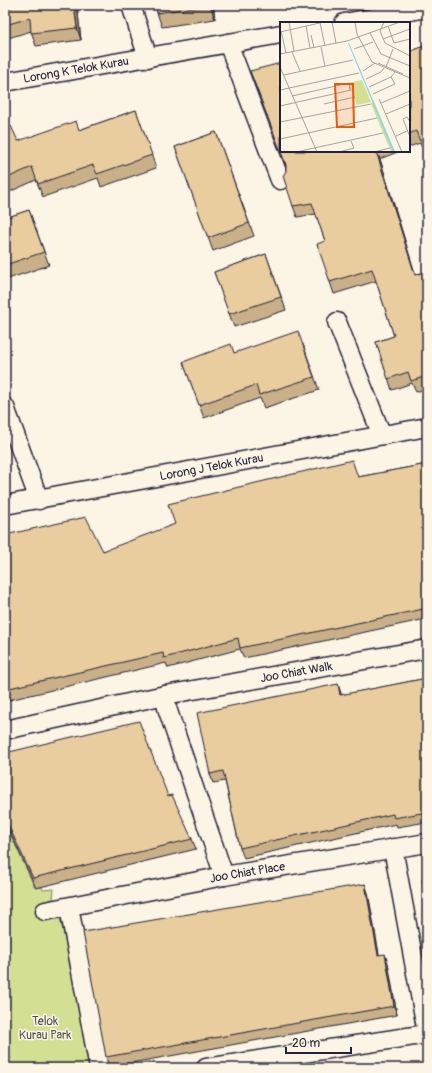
<svg xmlns="http://www.w3.org/2000/svg" width="432" height="1073" viewBox="0 0 432 1073" font-family="Pangolin,sans-serif">
<rect width="100%" height="100%" fill="#fcf5e5"/>
<filter id="ink" filterUnits="userSpaceOnUse"><feTurbulence type="fractalNoise" baseFrequency=".025" numOctaves="2"/><feDisplacementMap in="SourceGraphic" scale="8" xChannelSelector="R" yChannelSelector="G"/><feConvolveMatrix kernelMatrix="1 2 1 2 8 2 1 2 1" color-interpolation-filters="sRGB"/></filter>
<g filter="url(#ink)">
<path fill="#d3e093" stroke="#7a8167" d="M7,827l28,61 7,-1 1,3 11,-1 -1,10 -8,3 3,18 12,-2 35,150h-90v-240z"/>
<g fill="none" stroke-linecap="round" stroke-linejoin="round">
<g stroke="#22223b" stroke-width="21">
<g id="street">
<path d="M131,5l17,53"/>
<path d="M344,23l83,-15"/>
<path d="M228,43l52,137"/>
<path id="s1" d="M5,82l276,-48"/>
<path d="M337,322l42,106 5,7"/>
<path d="M5,407l34,93"/>
<path id="s2" d="M5,505l422,-78"/>
<path d="M165,695l2,13 57,168"/>
<path id="s3" d="M5,730l160,-35 262,-46"/>
<path d="M393,848l34,185"/>
<path d="M69,907l30,161"/>
<path id="s4" d="M45,911l179,-35 203,-33"/>
<path d="M206,1068l221,-34"/>
</g>
</g>
<use href="#street" stroke="#fcf5e5" stroke-width="18"/>
</g>
<path fill="#c9b088" stroke="#22223b" d="M5,5h72l4,35 -45,6 -5,-15 -26,8z
M156,5h57l2,14 -53,8 -5,-14z
M427,45v106l-3,2 -4,-10 -11,4v-95z
M136,110l20,58 -55,19 -3,-9 -55,19 -7,-17 -31,14v-65l13,12 61,-11z
M216,132l38,104 -41,15 -38,-104z
M281,151h119l-20,8 35,116 12,-4v117l-11,4 -4,-9 -20,7 -16,-48 18,-6 -18,-55 -42,13 -4,-12 -5,-41 -9,-27 -19,3 -4,-11 -7,-35v-5z
M29,210l20,55 -44,15v-62z
M266,254l20,56 -52,17 -20,-55z
M303,344l16,46 -55,18 -4,-10 -56,20 -21,-56 51,-9z
M427,464v158l-1,-3 -182,39 -4,-9 -72,19 -2,-5 -161,38v-166l98,16 255,-74z
M427,678v144l-30,5 -1,-3 -152,34 -4,-10 -15,-67 -12,2 -3,-9 132,-79z
M5,753l163,43 24,43 4,10 -160,39 -29,-62h-2z
M365,884l3,9 11,62 9,8 9,52 -288,52 -3,-10z"/>
<path fill="#a4906f" stroke="#22223b" d="M74,5h3l4,35 -4,-12z
M210,5h3l2,14z
M376,151l4,8 39,127 -4,-11z
M338,684l3,9 3,12 -4,-10z
M365,884l3,9 13,72 -3,-10z
M385,954l3,9 9,52 -3,-9z"/>
<path fill="#eacd9e" stroke="#22223b" d="M5,5h69l3,23 -46,5 -1,-15 -25,7z
M156,5h53l-52,8z
M427,45v93l-7,3 -4,-10 -7,3v-82z
M281,63v88h95l39,124 12,-4v105l-16,5 -3,-9 -20,7 -12,-37 18,-6 -22,-67 -42,13 -13,-38 8,-3 -13,-38 -19,3 -10,-30 3,-5v-6l-36,-94z
M136,110l16,45 -55,19 -4,-9 -55,19 -6,-17 -27,12v-50l6,-3 7,15 58,-20 3,9z
M216,132l33,91 -41,15 -33,-91z
M29,210l15,42 -39,13v-47z
M266,254l15,43 -52,17 -15,-42z
M298,331l16,46 -55,18 -3,-10 -57,20 -16,-43 48,-18 3,9z
M352,460l6,17 69,-13v147l-4,1v-3l-183,39 -2,-10 -74,20 -1,-5 -158,36v-154l81,-18 17,34 72,-27 -7,-20z
M427,678v134l-33,6 -1,-4 -153,34 -17,-77 -13,3 -13,-61 141,-29 2,11z
M139,721l29,75 4,-1 20,44 -159,39 -28,-60v-65z
M427,879v24l-5,-23z
M365,884l13,71 7,-1 9,52 -288,51 -23,-125z
M375,1064l1,4h-11z"/>
</g>
<g text-anchor="middle" stroke-width="3" stroke-linejoin="round" paint-order="stroke">
<g font-size="12" fill="#22223b" stroke="#fcf5e5">
<text dy="4" stroke="none"><textPath href="#s1" startOffset="72">Lorong K Telok Kurau</textPath></text>
<text dy="4" stroke="none"><textPath href="#s2" startOffset="210">Lorong J Telok Kurau</textPath></text>
<text dy="4" stroke="none"><textPath href="#s3" startOffset="297">Joo Chiat Walk</textPath></text>
<text dy="4" stroke="none"><textPath href="#s4" startOffset="206">Joo Chiat Place</textPath></text>
</g>
<g font-size="12" fill="#4e5251" stroke="#fcf5e5">
<text x="45" y="1025">Telok<tspan x="45" dy="14">Kurau Park</tspan></text>
</g>
</g>
<g transform="translate(280 22)">
<rect width="130" height="130" fill="#fcf5e5"/>
<path d="M82,58l9,22 -14,3 -9,-22zM93,77l22,53h-4l-12,-29 -8,-19z" fill="#d3e093"/>
<path d="M68,21h1l46,109 -3,-2z" fill="#8ed4f0"/>
<path fill="none" stroke="#a5a1a1" stroke-width="1" d="M9,0l5,29M52,0l4,21M75,0l2,12 15,28 38,16M104,0l-4,9 5,12 25,13M40,1l5,23M26,4l4,22M108,4l6,17 16,-4M1,9l5,22M0,10l44,-10M90,11l11,21 29,12M31,13l3,13M103,17l27,-10M41,25l4,19M74,27l19,-7M12,30l8,19M0,32l67,-13 53,-19M98,41l25,11M0,45l37,85M106,45l7,-18M83,49l12,-8M4,53l69,-15M86,57l15,-7 3,-4M89,65l22,-10 4,-5M0,68l79,-17M93,72l22,-10 -4,-7M12,74l57,-13 1,7M99,77l23,53M101,81l29,-12M44,82l31,-7M0,84l71,-16M106,92l24,-10M0,100l91,-18M130,100l-3,-5 -4,2 7,18M116,114l11,-5M0,117l97,-21M16,130l87,-19M59,130l15,-4 -3,-7M94,130l16,-4"/>
<path fill="#e8590c" fill-opacity="0.15" stroke="#e8590c" stroke-width="2" d="M55,62h18l1,43h-17z"/>
<rect width="130" height="130" fill="none" stroke="#22223b" stroke-width="2"/>
</g>
<rect width="432" height="1073" fill="none" stroke="#fcf5e5" stroke-width="20"/>
<rect x="10" y="10" width="412" height="1053" fill="none" stroke="#22223b" stroke-width="1.5" filter="url(#ink)"/>
<path d="M286 1047v6h65v-6" fill="none" stroke="#22223b" stroke-width="2"/>
<text x="292" y="1047" font-size="12" fill="#22223b" stroke="#fcf5e5" stroke-width="3" paint-order="stroke">20 m</text>
</svg>
